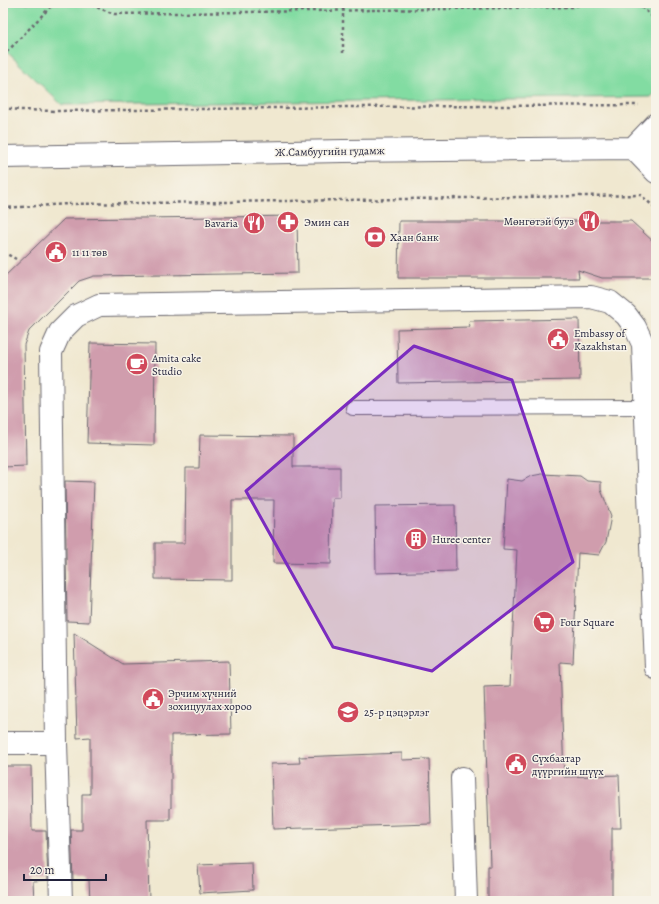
<svg xmlns="http://www.w3.org/2000/svg" width="659" height="904" viewBox="0 0 659 904" font-family="Alegreya,serif">
<rect width="100%" height="100%" fill="#f7f3e8"/>
<filter id="ink" filterUnits="userSpaceOnUse"><feTurbulence type="fractalNoise" baseFrequency=".025" numOctaves="2"/><feDisplacementMap in="SourceGraphic" scale="8" xChannelSelector="R" yChannelSelector="G"/><feConvolveMatrix kernelMatrix="1 2 1 2 8 2 1 2 1" color-interpolation-filters="sRGB"/></filter>
<filter id="wash" filterUnits="userSpaceOnUse"><feTurbulence type="fractalNoise" baseFrequency=".012" numOctaves="4" result="noise"/><feDisplacementMap in="SourceGraphic" scale="16" xChannelSelector="R" yChannelSelector="G"/><feGaussianBlur stdDeviation="0.9" result="paint"/><feColorMatrix in="noise" values="0 0 0 0 0 0 0 0 0 0 0 0 0 0 0 0 0 1.4 0 .05"/><feComposite in="paint" operator="in"/></filter>
<g filter="url(#wash)">
<rect width="100%" height="100%" fill="#f0e8d0"/>
<path fill="#82dca2" stroke="#527f6e" d="M3,3h653v89l-5,5 -589,8 -59,-57z"/>
<g id="blocks">
<path fill="#d09dad" d="M297,216l1,57 -204,3 -15,5 -50,50 -5,14 2,121 -23,1v-189l61,-59z
M399,221h232l25,23v34h-54l-24,-8 1,8h-181z
M579,319l1,61 -182,3 -1,-54 73,-2 -1,-6z
M90,343l65,1 -1,101 -67,-2z
M200,435l93,1v31h47v31h-8l-1,66 -58,-1 1,-63h-42v80l-77,-1v-36h30l1,-75h13z
M542,474l38,2 7,5 14,1v8l4,10 6,16 -5,26 -7,13 -21,-2 -5,110 -13,-1 4,115 55,-2 2,53h-9v73h-124v-35h2l-6,-179 26,-1 7,-136 -14,-1 4,-70 15,2 9,-5z
M65,481l29,1 -5,140 -22,-1z
M455,505l1,66 -80,2 -1,-67z
M74,633l49,31 106,-3 2,73 -60,1v73h-1v12h-23l2,81h-59l-1,-21h-16l-2,-50h11v-36h8v-57l-13,1z
M402,753v7l27,-1 2,65 -158,5 -2,-65 29,-1 -1,-6z
M3,766h28l1,65h14l2,49 -15,1 1,20h-31z
M252,863l1,27 -53,3 -2,-28z"/>
</g>
</g>
<g filter="url(#ink)">
<use href="#blocks" fill-opacity="0" stroke="#6a676f" stroke-width="1"/>
<g fill="none" stroke-linecap="round" stroke-linejoin="round">
<g stroke="#6a676f" stroke-width="16">
<path id="service" d="M353,408l292,-1"/>
</g>
<g stroke="#6a676f" stroke-width="24">
<path id="minor" d="M3,743h53l-5,-391 9,-20 16,-16 23,-11 492,-8 19,5 16,13 9,12 8,17 13,324
M56,743l5,158
M462,778l4,123"/>
</g>
<g stroke="#6a676f" stroke-width="24">
<path id="primary" d="M656,124l-23,24 23,24
M3,157l340,-6 290,-3 23,2"/>
</g>
<path stroke="#6a676f" stroke-width="2.5" stroke-dasharray="3 3" stroke-linecap="butt" d="M86,3l28,11 458,-7 15,-4
M637,3l19,17
M343,53v-50
M3,56l51,-53
M3,108l17,2 36,1 293,-4 290,-2
M3,208l65,-4 158,-2 415,-7 15,14
M3,252l13,7"/>
<use href="#service" stroke="#fff" stroke-width="14"/>
<use href="#minor" stroke="#fff" stroke-width="22"/>
<use href="#primary" stroke="#fff" stroke-width="22"/>
</g>
</g>
<path fill="#7b2cbf" fill-opacity="0.2" stroke="#7b2cbf" stroke-width="3" stroke-linejoin="round" d="M414,346l98,34 61,182 -141,109 -99,-24 -87,-156z"/>
<defs>
<g id="restaurant-disc" transform="scale(1.15)"><circle r="9.5" fill="#d1495b" stroke="#f7f3e8"/><path d="M-5-6h1v4h1v-4h1v4h1v-4h1v5L-1.5 .5V6h-2V.5L-5-1ZM5-6V6H3V1.5H1.5Q1.5-4 5-6Z" fill="#fff"/></g>
<g id="pharmacy-disc" transform="scale(1.15)"><circle r="9.5" fill="#d1495b" stroke="#f7f3e8"/><path d="M-2-6h4v4h4v4h-4v4h-4v-4h-4v-4h4Z" fill="#fff"/></g>
<g id="bank-disc" transform="scale(1.15)"><circle r="9.5" fill="#d1495b" stroke="#f7f3e8"/><path d="M-6-4H6V4H-6ZM0-2.3a2.3 2.3 0 1 0 0 4.6a2.3 2.3 0 1 0 0-4.6Z" fill="#fff"/></g>
<g id="civic-disc" transform="scale(1.15)"><circle r="9.5" fill="#d1495b" stroke="#f7f3e8"/><path d="M-.6-6.5H3V-4.5H.6V-3L4-1V1h2V6H-6V1h2V-1L-.6-3ZM-1.2 2.5V6h2.4V2.5Z" fill="#fff"/></g>
<g id="cafe-disc" transform="scale(1.15)"><circle r="9.5" fill="#d1495b" stroke="#f7f3e8"/><path d="M-5.5-4.5H6V0H3Q3 3.5 0 3.5H-2.5Q-5.5 3.5-5.5 0ZM3-3.2v2h1.7v-2ZM-6 4.5H4V6H-6Z" fill="#fff"/></g>
<g id="building-disc" transform="scale(1.15)"><circle r="9.5" fill="#d1495b" stroke="#f7f3e8"/><path d="M-4-6H4V6H1V3H-1V6H-4ZM-2.5-4.3h1.7v1.8h-1.7ZM.8-4.3h1.7v1.8H.8ZM-2.5-1h1.7V.8h-1.7ZM.8-1h1.7V.8H.8Z" fill="#fff"/></g>
<g id="supermarket-disc" transform="scale(1.15)"><circle r="9.5" fill="#d1495b" stroke="#f7f3e8"/><path d="M-6-5.5h2.5l.6 2H6L4.5 2H-2.5L-4.4-4H-6ZM-1.5 3.2a1.3 1.3 0 1 0 .1 0ZM3 3.2a1.3 1.3 0 1 0 .1 0Z" fill="#fff"/></g>
<g id="school-disc" transform="scale(1.15)"><circle r="9.5" fill="#d1495b" stroke="#f7f3e8"/><path d="M0-5L7-2L0 1L-7-2ZM-4 1L0 2.5L4 1V4Q0 6-4 4Z" fill="#fff"/></g>
</defs>
<g fill-rule="evenodd">
<use href="#restaurant-disc" x="589" y="221"/>
<use href="#pharmacy-disc" x="288" y="222"/>
<use href="#restaurant-disc" x="254" y="223"/>
<use href="#bank-disc" x="375" y="237"/>
<use href="#civic-disc" x="56" y="252"/>
<use href="#civic-disc" x="558" y="339"/>
<use href="#cafe-disc" x="137" y="364"/>
<use href="#building-disc" x="416" y="539"/>
<use href="#supermarket-disc" x="544" y="622"/>
<use href="#civic-disc" x="153" y="699"/>
<use href="#school-disc" x="348" y="712"/>
<use href="#civic-disc" x="516" y="764"/>
</g>
<g text-anchor="middle" stroke-width="3" stroke-linejoin="round" paint-order="stroke">
<g font-size="11" fill="#22223b" stroke="#f7f3e8">
<text transform="translate(330 151) rotate(-1)" y="4">Ж.Самбуугийн гудамж</text>
</g>
<g font-size="11" fill="#22223b" stroke="#f7f3e8" text-anchor="start">
<text x="574" y="225" text-anchor="end">Мөнгөтэй бууз</text>
<text x="304" y="226">Эмин сан</text>
<text x="238" y="227" text-anchor="end">Bavaria</text>
<text x="390" y="241">Хаан банк</text>
<text x="72" y="256">11 11 төв</text>
<text x="574" y="337">Embassy of<tspan x="574" dy="13">Kazakhstan</tspan></text>
<text x="152" y="362">Amita cake<tspan x="152" dy="13">Studio</tspan></text>
<text x="432" y="543">Huree center</text>
<text x="560" y="626">Four Square</text>
<text x="168" y="697">Эрчим хүчний<tspan x="168" dy="13">зохицуулах хороо</tspan></text>
<text x="364" y="716">25-р цэцэрлэг</text>
<text x="532" y="762">Сүхбаатар<tspan x="532" dy="13">дүүргийн шүүх</tspan></text>
</g>
</g>
<rect width="659" height="904" fill="none" stroke="#f7f3e8" stroke-width="16"/>
<path d="M24 874v6h82v-6" fill="none" stroke="#22223b" stroke-width="2"/>
<text x="30" y="874" font-size="12" fill="#22223b" stroke="#f7f3e8" stroke-width="3" paint-order="stroke">20 m</text>
</svg>
